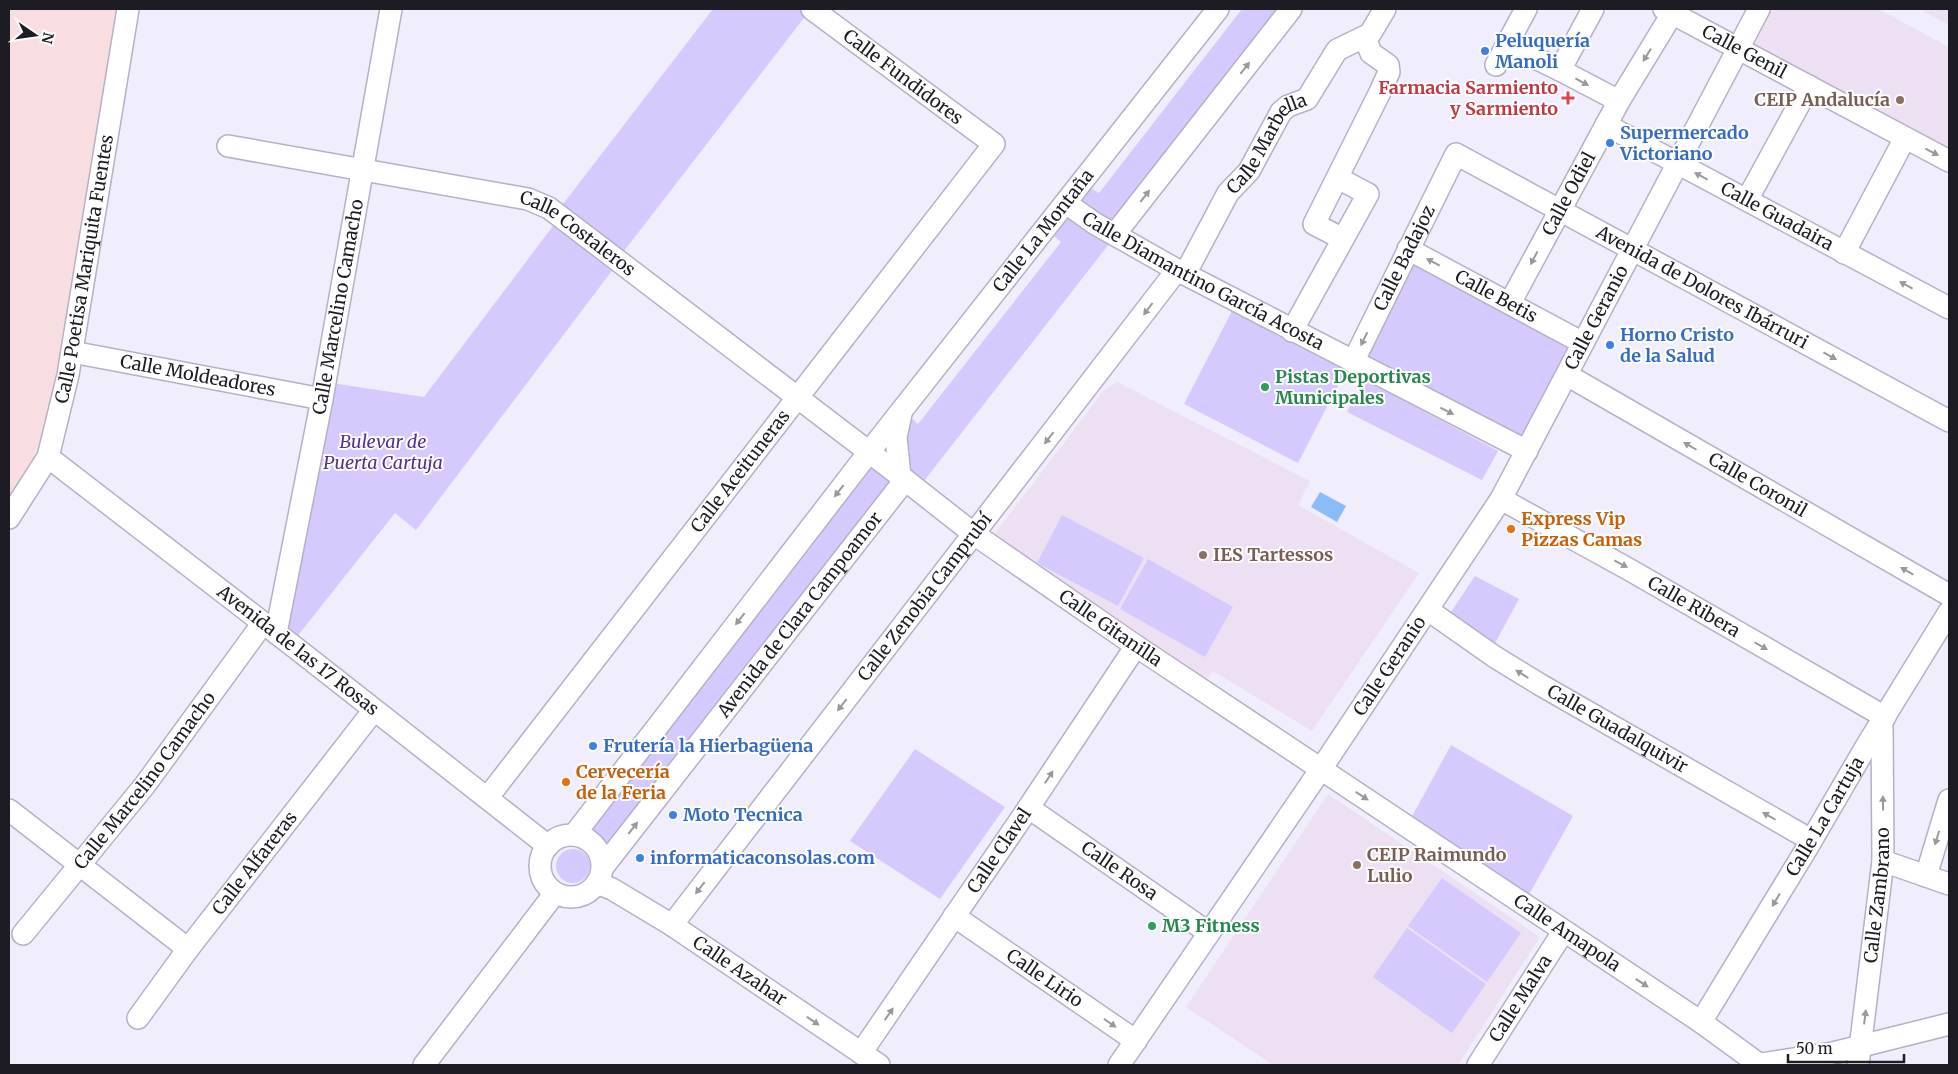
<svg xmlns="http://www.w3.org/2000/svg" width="1958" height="1074" viewBox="0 0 1958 1074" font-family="Merriweather,serif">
<rect width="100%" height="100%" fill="#f0edfc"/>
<path fill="#f9dee1" d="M9,9h109l-30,187 -42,232 -19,45 -18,29z"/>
<path fill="#eee0f3" d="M1772,9h106l71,38v106l-197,-106z
M1919,9h30v16z
M1117,382l193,99 -12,24 121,68 -107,158 -99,-60 -7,9 -213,-144 111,-146z
M1328,794l212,143 -82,128h-185l-87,-58z"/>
<path fill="#d6c9fe" d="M713,9h87l7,5 -186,241 -61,-47z
M1242,9h42l-170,222 -22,-15 -13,-18 8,-12 12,7z
M1071,212l42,27 -193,247 -12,-9 -6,-47 7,-14 9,8 143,-182 -9,-8z
M556,222l58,46 -198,262 -21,-17 -99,125 -7,-11v-13l42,-231 93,14z
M1412,261l161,85 -49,94 -161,-85z
M1232,311l114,59 -48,93 -114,-59z
M1364,379l134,72 -16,29 -135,-68z
M868,458l30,25 -289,372 -7,-16 -20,-10z
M1062,515l82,43 -26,48 -81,-43z
M1148,559l85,48 -28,50 -85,-48z
M1475,576l44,23 -24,44 -46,-28z
M1451,745l122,71 -47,84 -117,-78z
M915,749l90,58 -65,92 -90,-58z
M556 866a17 17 0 1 1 34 0a17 17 0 1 1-34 0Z
M1442,878l79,55 -34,49 -79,-56z
M1407,928l79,56 -34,49 -79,-56z"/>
<path fill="#8abcf8" d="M1320,492l26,14 -9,16 -26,-15z"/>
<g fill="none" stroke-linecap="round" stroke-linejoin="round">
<g stroke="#b5b0c7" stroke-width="24">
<g id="minor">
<path id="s1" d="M1664,9l285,152"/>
<path d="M1507,44l53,26 59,31"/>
<path d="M1496,65l30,-56"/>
<path d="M1560,70l33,-61"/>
<path id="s2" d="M1606,125l343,183"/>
<path id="s3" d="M228,146l300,53 21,9 341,260 84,66 162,112 565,376 59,43"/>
<path d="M1747,200l62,-114"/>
<path id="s4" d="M1066,203l28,20 83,47 350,181"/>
<path d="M1115,234l176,-225"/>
<path d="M1343,239l-29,-15 66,-132 9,-20 -1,-7 -17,-12 -6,-15"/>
<path id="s5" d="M1408,249l175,94"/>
<path d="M1844,253l61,-115"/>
<path id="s6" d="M1185,274l43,-81 21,-22 32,-59 7,-6 19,-7 30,-49 33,-16 15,-25"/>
<path id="s7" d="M1510,303l109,-202 56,-92"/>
<path d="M1292,331l76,-137 -30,-16"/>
<path id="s8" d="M72,352l250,47"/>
<path id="s9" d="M1353,362l103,-208 493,267"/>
<path id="s10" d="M1567,375l382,220"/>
<path id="s11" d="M48,457l249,192 251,197"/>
<path d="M900,476l-4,-39 5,-23"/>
<path id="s12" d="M1501,499l129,71 255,147"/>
<path id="s13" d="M9,518l39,-61 20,-82 60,-366"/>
<path id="s14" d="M1428,610l67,47 44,27 272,156"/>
<path id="s15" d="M276,633l46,-234 69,-390"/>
<path id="s16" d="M488,797l506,-653 -182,-135"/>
<path id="s17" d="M1029,808l180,125"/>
<path d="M9,810l179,139"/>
<path id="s18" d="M574,835l295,-383 349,-443"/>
<circle cx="571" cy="866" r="31"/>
<path d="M1883,861l66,23"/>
<path id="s19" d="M603,867l302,-387"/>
<path d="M1926,876l23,-76"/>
<path id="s20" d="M597,883l15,6 60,36 207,140"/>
<path id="s21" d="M954,916l182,125"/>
<path id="s22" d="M672,925l505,-655"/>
<path id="s23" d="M23,934l122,-149 118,-162"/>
<path id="s24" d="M138,1018l50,-69 186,-239"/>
<path id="s25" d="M1701,1022l106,-174 60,-103 82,-133"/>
<path id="s26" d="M861,1053l164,-240 111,-167"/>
<path d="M424,1065l131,-172"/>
<path id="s27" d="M1119,1065l202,-296 180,-270 258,-490"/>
<path id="s28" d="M1478,1065l85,-133"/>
<path d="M1755,1065l78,-12 116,-29"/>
<path id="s29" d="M1858,1065l25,-204 -1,-138"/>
</g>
</g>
<use href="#minor" stroke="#fff" stroke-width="21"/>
</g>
<defs><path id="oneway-solid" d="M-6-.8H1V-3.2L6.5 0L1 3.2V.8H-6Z" transform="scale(1.25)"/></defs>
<g fill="#99989c">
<use href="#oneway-solid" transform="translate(1647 55) rotate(122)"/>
<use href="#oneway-solid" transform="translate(1245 68) rotate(-52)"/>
<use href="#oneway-solid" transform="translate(1582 82) rotate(28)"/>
<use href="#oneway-solid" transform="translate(1932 152) rotate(27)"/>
<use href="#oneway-solid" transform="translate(1701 176) rotate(-152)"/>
<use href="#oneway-solid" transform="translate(1145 196) rotate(-52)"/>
<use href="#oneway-solid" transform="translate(1534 258) rotate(118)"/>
<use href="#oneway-solid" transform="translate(1433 262) rotate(-152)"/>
<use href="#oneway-solid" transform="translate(1906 285) rotate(-152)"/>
<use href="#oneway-solid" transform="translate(1148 309) rotate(127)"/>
<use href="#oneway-solid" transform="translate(1364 339) rotate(116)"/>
<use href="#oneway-solid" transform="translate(1830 356) rotate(29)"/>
<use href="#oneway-solid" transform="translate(1447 411) rotate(27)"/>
<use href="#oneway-solid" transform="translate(1049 438) rotate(128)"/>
<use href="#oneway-solid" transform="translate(1690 446) rotate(-150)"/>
<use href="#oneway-solid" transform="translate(839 491) rotate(128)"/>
<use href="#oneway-solid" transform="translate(1621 564) rotate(28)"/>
<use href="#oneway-solid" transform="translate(1907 571) rotate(-150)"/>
<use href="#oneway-solid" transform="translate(740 619) rotate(128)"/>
<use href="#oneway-solid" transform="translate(1761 646) rotate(30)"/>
<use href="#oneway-solid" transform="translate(1522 674) rotate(-148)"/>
<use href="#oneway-solid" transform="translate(842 705) rotate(128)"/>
<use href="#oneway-solid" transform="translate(1049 777) rotate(-57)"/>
<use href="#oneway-solid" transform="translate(1362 796) rotate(33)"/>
<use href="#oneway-solid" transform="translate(1883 803) rotate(-91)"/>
<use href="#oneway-solid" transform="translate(1769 816) rotate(-150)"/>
<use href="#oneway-solid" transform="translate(633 828) rotate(-52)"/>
<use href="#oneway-solid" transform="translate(1937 838) rotate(107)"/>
<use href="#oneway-solid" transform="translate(700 888) rotate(128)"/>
<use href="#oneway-solid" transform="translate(1776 900) rotate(121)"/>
<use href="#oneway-solid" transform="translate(1642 983) rotate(33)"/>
<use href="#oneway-solid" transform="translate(889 1014) rotate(-55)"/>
<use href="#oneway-solid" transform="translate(1865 1017) rotate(-83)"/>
<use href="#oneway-solid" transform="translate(813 1021) rotate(34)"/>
<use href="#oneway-solid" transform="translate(1110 1023) rotate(35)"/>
</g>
<g fill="#3f7fe0" stroke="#fdfdfd" stroke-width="2">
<circle cx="1485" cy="51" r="5"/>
<circle cx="1610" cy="143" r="5"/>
<circle cx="1610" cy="345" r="5"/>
<circle cx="593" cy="746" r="5"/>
<circle cx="673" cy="815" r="5"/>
<circle cx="640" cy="858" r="5"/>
</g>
<path fill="#e0444e" stroke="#fdfdfd" stroke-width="2" d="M1565.5 90.5h5v5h5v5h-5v5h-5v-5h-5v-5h5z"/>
<g fill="#8d6e63" stroke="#fdfdfd" stroke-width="2">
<circle cx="1900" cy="100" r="5"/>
<circle cx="1203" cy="555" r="5"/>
<circle cx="1357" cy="865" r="5"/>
</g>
<g fill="#2e9e5b" stroke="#fdfdfd" stroke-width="2">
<circle cx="1265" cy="387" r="5"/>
<circle cx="1152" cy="926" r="5"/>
</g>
<g fill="#e8710a" stroke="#fdfdfd" stroke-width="2">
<circle cx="1511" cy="529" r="5"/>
<circle cx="566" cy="782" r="5"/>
</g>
<g text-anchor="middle" stroke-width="4" stroke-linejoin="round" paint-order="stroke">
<g font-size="18" font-weight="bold" fill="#366cbe" stroke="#fdfdfd" text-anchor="start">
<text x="1495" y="47">Peluquería<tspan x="1495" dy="21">Manoli</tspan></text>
<text x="1620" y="139">Supermercado<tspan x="1620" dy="21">Victoriano</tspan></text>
<text x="1620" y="341">Horno Cristo<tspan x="1620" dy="21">de la Salud</tspan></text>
<text x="603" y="752">Frutería la Hierbagüena</text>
<text x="683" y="821">Moto Tecnica</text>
<text x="650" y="864">informaticaconsolas.com</text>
</g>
<g font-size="18" fill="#1d1b24" stroke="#fdfdfd">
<text dy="6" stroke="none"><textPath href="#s1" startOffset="91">Calle Genil</textPath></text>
<text transform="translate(903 77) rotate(37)" y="6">Calle Fundidores</text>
<text dy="6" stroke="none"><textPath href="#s6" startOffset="156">Calle Marbella</textPath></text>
<text dy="6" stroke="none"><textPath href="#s7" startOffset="124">Calle Odiel</textPath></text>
<text dy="6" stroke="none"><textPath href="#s2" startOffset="194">Calle Guadaira</textPath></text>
<text dy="6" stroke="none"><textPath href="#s18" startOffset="765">Calle La Montaña</textPath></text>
<text dy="6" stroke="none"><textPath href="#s3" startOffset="365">Calle Costaleros</textPath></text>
<text dy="6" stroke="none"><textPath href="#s9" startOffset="116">Calle Badajoz</textPath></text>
<text dy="6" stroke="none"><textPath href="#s13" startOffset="264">Calle Poetisa Mariquita Fuentes</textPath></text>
<text dy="6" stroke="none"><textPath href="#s4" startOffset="158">Calle Diamantino García Acosta</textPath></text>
<text dy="6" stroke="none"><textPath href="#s9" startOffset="512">Avenida de Dolores Ibárruri</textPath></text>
<text dy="6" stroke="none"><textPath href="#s5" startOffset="100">Calle Betis</textPath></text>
<text dy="6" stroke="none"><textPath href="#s15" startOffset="332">Calle Marcelino Camacho</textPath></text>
<text dy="6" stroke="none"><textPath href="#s27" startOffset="888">Calle Geranio</textPath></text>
<text dy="6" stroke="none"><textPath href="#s8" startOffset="128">Calle Moldeadores</textPath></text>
<text dy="6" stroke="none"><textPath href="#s16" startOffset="412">Calle Aceituneras</textPath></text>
<text dy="6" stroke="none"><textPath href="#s10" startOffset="220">Calle Coronil</textPath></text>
<text dy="6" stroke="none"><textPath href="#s22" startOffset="414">Calle Zenobia Camprubí</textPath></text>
<text dy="6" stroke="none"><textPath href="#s12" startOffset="221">Calle Ribera</textPath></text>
<text dy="6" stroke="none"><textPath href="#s19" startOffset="320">Avenida de Clara Campoamor</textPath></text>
<text dy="6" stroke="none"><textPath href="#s3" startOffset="1029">Calle Gitanilla</textPath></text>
<text dy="6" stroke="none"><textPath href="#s11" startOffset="316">Avenida de las 17 Rosas</textPath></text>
<text dy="6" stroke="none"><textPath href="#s27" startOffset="482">Calle Geranio</textPath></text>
<text dy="6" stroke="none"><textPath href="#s14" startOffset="224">Calle Guadalquivir</textPath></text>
<text dy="6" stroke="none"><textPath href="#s23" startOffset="196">Calle Marcelino Camacho</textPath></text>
<text dy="6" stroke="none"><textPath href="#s25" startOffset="240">Calle La Cartuja</textPath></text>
<text dy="6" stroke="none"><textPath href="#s26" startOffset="245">Calle Clavel</textPath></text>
<text dy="6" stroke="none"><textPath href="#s24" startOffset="194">Calle Alfareras</textPath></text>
<text dy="6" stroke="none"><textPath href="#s17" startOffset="110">Calle Rosa</textPath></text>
<text dy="6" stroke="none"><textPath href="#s29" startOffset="171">Calle Zambrano</textPath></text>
<text dy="6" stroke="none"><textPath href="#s3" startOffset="1578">Calle Amapola</textPath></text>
<text dy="6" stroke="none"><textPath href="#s20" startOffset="168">Calle Azahar</textPath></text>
<text dy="6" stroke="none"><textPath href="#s21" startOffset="110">Calle Lirio</textPath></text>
<text dy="6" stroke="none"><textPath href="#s28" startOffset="79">Calle Malva</textPath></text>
</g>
<g font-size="18" font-weight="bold" fill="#be3a42" stroke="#fdfdfd" text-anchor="end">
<text x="1558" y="94">Farmacia Sarmiento<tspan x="1558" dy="21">y Sarmiento</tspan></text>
</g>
<g font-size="18" font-weight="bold" fill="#785e54" stroke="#fdfdfd" text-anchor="start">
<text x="1890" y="106" text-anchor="end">CEIP Andalucía</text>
<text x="1213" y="561">IES Tartessos</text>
<text x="1367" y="861">CEIP Raimundo<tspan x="1367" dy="21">Lulio</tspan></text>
</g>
<g font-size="18" font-weight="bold" fill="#27864d" stroke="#fdfdfd" text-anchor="start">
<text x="1275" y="383">Pistas Deportivas<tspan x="1275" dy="21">Municipales</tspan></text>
<text x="1162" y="932">M3 Fitness</text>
</g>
<g font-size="18" font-style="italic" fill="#552e92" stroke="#fdfdfd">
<text x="383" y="448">Bulevar de<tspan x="383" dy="21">Puerta Cartuja</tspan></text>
</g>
<g font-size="18" font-weight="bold" fill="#c56008" stroke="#fdfdfd" text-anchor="start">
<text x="1521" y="525">Express Vip<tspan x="1521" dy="21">Pizzas Camas</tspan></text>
<text x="576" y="778">Cervecería<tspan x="576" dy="21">de la Feria</tspan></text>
</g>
</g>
<rect width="1958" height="1074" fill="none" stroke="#1d1b24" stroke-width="20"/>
<g transform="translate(35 35) rotate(103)" stroke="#fdfdfd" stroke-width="4" paint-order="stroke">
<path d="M0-4L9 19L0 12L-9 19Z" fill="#1d1b24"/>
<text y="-8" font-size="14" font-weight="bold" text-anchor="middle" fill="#1d1b24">N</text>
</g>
<path d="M1788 1054v8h116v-8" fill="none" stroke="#1d1b24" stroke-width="2.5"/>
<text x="1796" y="1054" font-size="15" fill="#1d1b24" stroke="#fdfdfd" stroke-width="4" paint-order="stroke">50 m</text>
</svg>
